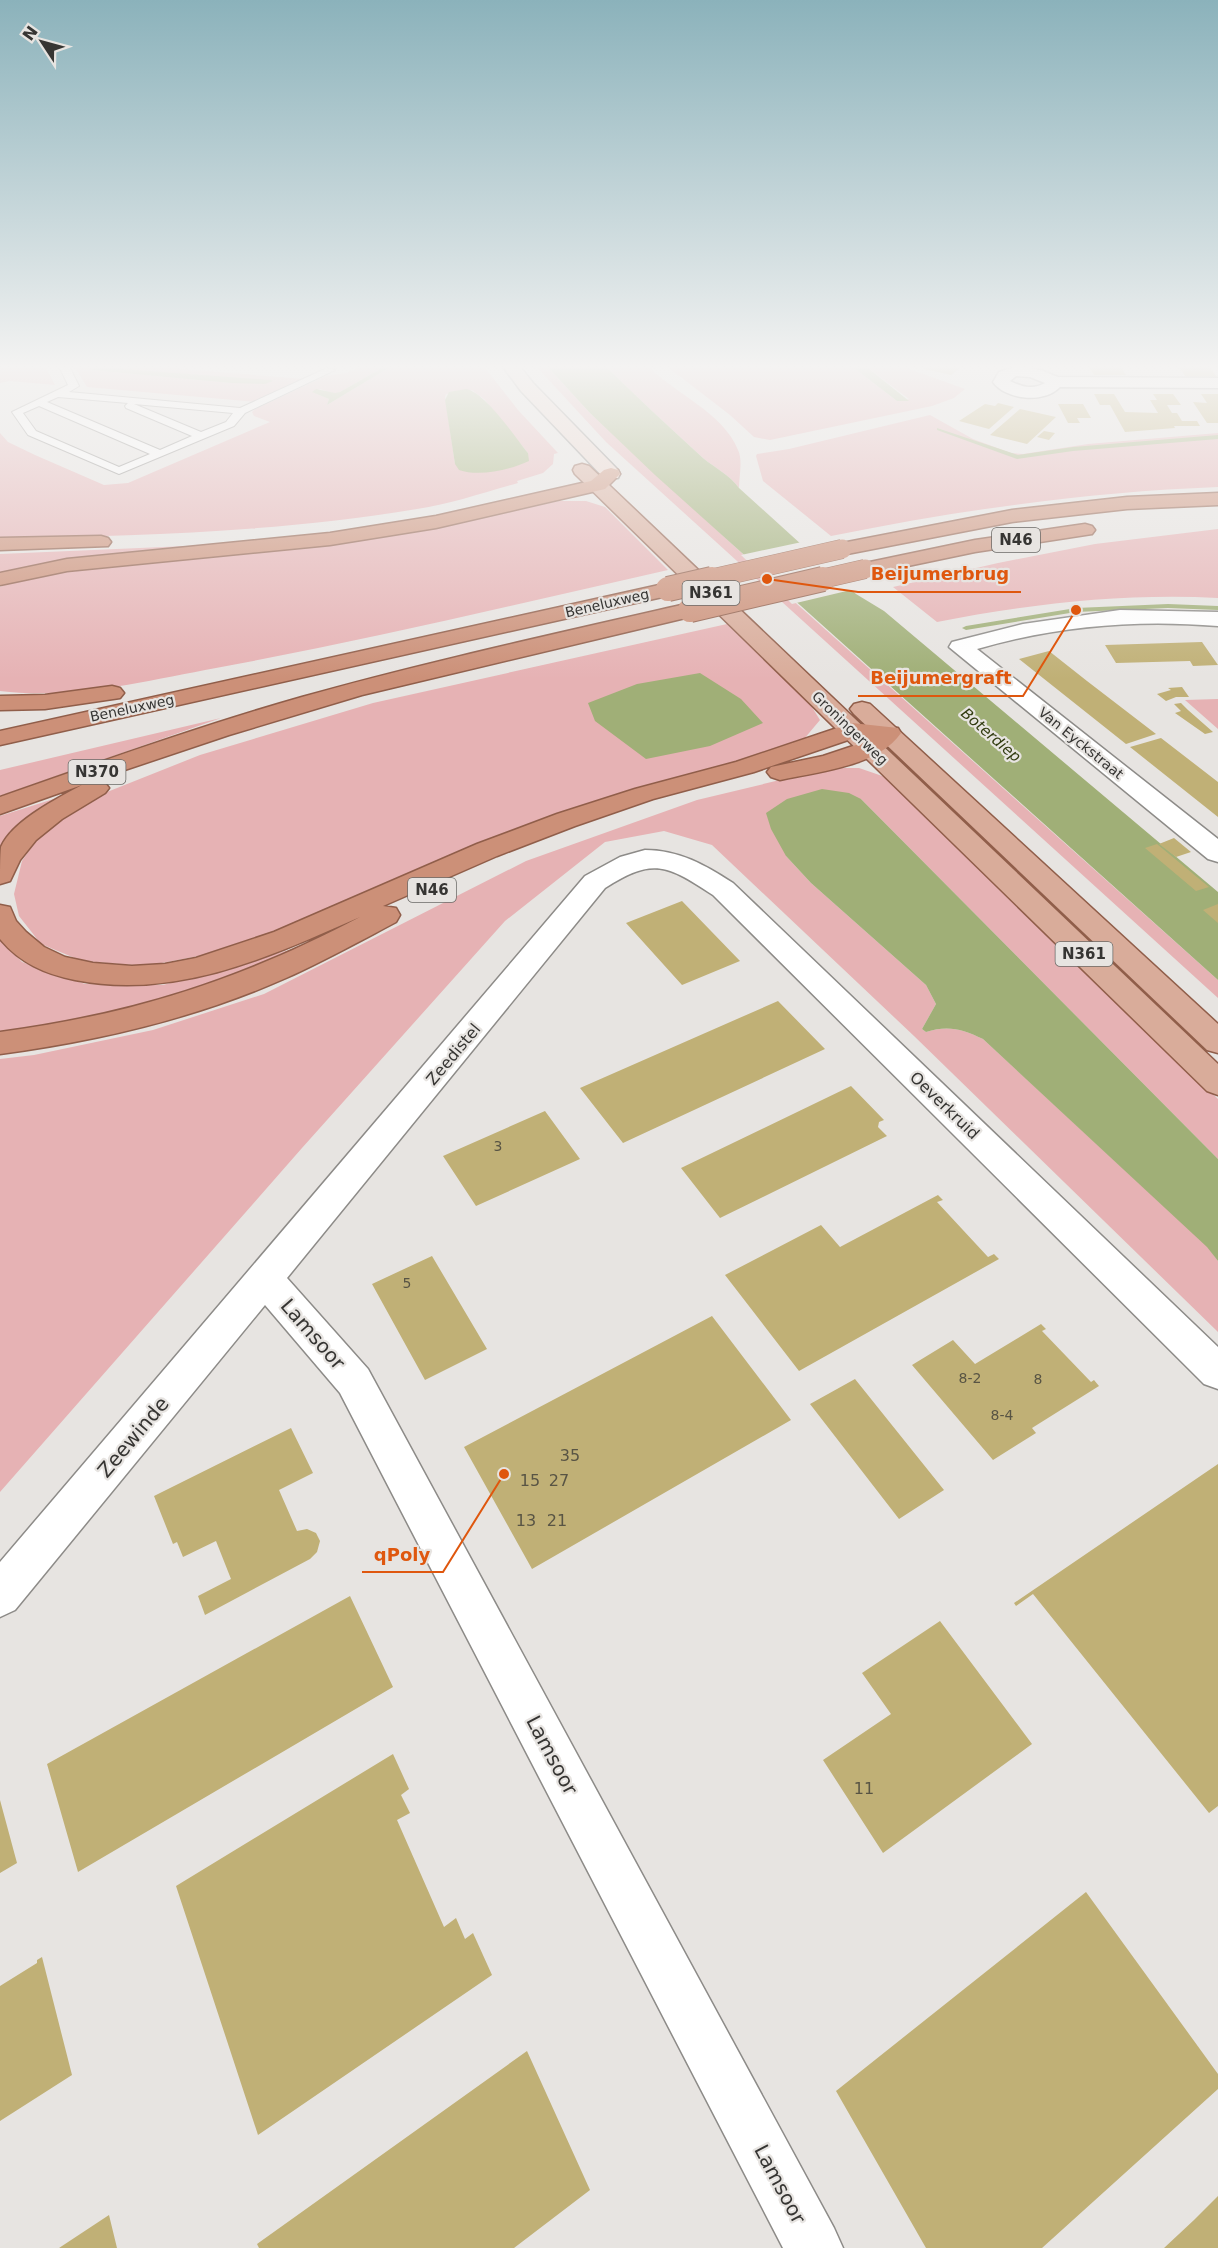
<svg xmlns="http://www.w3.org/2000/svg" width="1218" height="2248" viewBox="0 0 1218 2248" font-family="'DejaVu Sans',sans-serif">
<rect width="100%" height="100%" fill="#e7e4e1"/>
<path fill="#e6b2b4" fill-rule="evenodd" d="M0,364l45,2 10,19 -45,-4 -10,2z
M73,364h46l185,15 -48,23 -169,-15zM96,367l174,16h-39l-140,-13z
M369,364h20l-49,28 -5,2 -15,-5 -7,3 16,7 -2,6 68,-41h87l36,46 40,43 -4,1 -1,10 -10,9 -26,8 1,2c-33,9 -67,21 -101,26 -138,23 -278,27 -417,29v-105l8,9 27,13 69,30 24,-2 142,-61 -16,-6 -2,-4 3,-3 71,-33 20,-3zM472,390l12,9 44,54v8l-73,3 -10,-67 1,-3z
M534,364h11l45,49 208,192 420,375v18l-612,-556z
M603,364h43c27,29 77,48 92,86 5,10 1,27 1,38 -9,-13 -24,-20 -36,-30 -34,-31 -67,-62 -100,-94z
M664,364h185l48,37 12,-2 -46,-35h33l69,25 -11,9 -22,8 -162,34 -16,-3 -24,-22z
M930,415l43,24 38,14 12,1 65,-10 130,-11v54c-130,5 -259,23 -387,49l-68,-55 -7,-25 1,-2 32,-5z
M559,501h27l19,6 63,63c-150,34 -301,70 -452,98 -71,13 -144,32 -216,23v-104l14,-6 65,-12 364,-44z
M1218,529v69c-93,-5 -190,6 -281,24l-44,-35 105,-24 97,-19z
M209,545l-149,17 -60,11v-19z
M727,624l83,80 10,16 -16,19 -574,211 -84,16 -64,-5 -41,-17 -22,-28 -5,-22 8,-33 21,-31 49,-32 108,-43 173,-52z
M1218,699v30l-33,-29z
M221,718l-221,78v-26z
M830,768h29l32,11 327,320v60l-357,-360 -75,57 25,27 115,102 10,19 -14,25 4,3c22,-7 36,-3 57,7l225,208 10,14v71l-304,-296 -202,-191 -48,-14 -59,11 -100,79 -203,227 -302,344v-433l34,-4 119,-25 111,-36 262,-133 171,-61z
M63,796l-54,40 -9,15v-35z
M0,938l22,24 63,22 78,1 141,-39 -102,42 -110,30 -92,14z"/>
<path fill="#a0af77" d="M389,364h6l-68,41 2,-6 -17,-7 4,-3 19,4 5,-1z
M545,364h58c33,32 66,63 100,94 12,10 27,17 36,30l117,106 28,17 334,281v88l-563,-505 -65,-62z
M849,364h14l46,37h-12z
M96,367l174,13 3,1 -8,3 -34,-1 -140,-13z
M466,389c19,3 49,48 62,64l1,8c-19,9 -50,16 -70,9l-4,-6 -10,-64 4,-8z
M700,673l41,26 22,24 -53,23 -64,13 -51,-38 -7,-18 49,-19z
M822,789l27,4 12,6 357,360v102l-11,-14 -224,-208c-21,-10 -35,-14 -57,-7l-4,-3 14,-25 -10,-19 -115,-102 -25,-27 -15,-27 -5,-16 21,-14z"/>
<path fill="#e7e4e1" d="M802,542l25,21 28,26 -63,15 -51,-49z"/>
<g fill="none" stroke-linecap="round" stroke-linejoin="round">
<path fill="#a0af77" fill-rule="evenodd" d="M937,428l81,27 55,-8 145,-12v4l-145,12 -56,8 -80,-29z
M1168,604l50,2v4l-50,-2 -92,4 -110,18 -4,-2 4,-2 110,-18z"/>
</g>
<path fill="#c0b076" d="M930,364h35l-14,11 -27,-6z
M1087,364h32l7,11h-32z
M1177,364h30l10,13h-31z
M1094,394h20l11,18 33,1 -8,-13h7l-4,-6h20l8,11h-14l5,8h5l5,8h15l3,5h-26l1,2 -50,4 -15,-27h-10z
M1201,394h17v29h-11l-14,-21 14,1z
M998,403l16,4 -25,22 -30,-8 26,-17 10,2z
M1058,404h25l8,14h-14l3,5h-12z
M1020,409l36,8 -29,27 -37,-9z
M1044,431l11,2 -6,7 -12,-3z
M1202,642l16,23 -25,1 -3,-5 -74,2 -11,-18z
M1049,651l38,30 69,53 -30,10 -107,-85z
M1182,687l7,10h-13l-10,4 -9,-7 14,-4 -3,-2z
M1181,703l7,7 25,22 -8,2 -30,-21 6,-2 -7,-7z
M1161,738l57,44v35l-88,-70z
M1174,838l17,14 -15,5 -17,-13z
M1157,844l52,43 -13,4 -51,-43z
M682,901l58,60 -58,24 -56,-62z
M1218,904v19l-15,-13z
M778,1001l47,48 -202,94 -43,-55z
M851,1086l33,34 -5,2 -1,5 9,9 -167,82 -39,-50z
M545,1111l35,48 -104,47 -33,-50z
M938,1195l5,5 -6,2 51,55 6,-3 5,5 -200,112 -74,-96 96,-50 19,22z
M432,1256l55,93 -62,31 -53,-96z
M712,1316l79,104 -259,149 -68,-122z
M1041,1324l5,5 -4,2 49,51 3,-2 5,6 -67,42 4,5 -43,27 -81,-95 41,-25 22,24z
M855,1379l89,111 -45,29 -89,-115z
M291,1428l22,45 -34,17 18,41 10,-2 9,4 4,8 -3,11 -7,7 -105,56 -7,-19 33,-17 -15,-38 -33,16 -6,-15 -4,2 -19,-48z
M1218,1464v342l-9,7 -176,-219 -17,12 -2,-3z
M350,1596l43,91 -315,185 -31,-108z
M940,1621l92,123 -149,109 -60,-93 68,-46 -29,-41z
M393,1754l16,35 -8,6 9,18 -13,7 47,107 12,-9 9,21 8,-6 19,42 -234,160 -82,-249z
M0,1800l17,63 -17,10z
M1086,1892l132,182v15l-176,159h-116l-90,-157z
M42,1957l30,118 -72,46v-135l37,-23v-3z
M527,2051l63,139 -76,58h-255l-2,-4z
M1218,2196v52h-54l30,-28z
M109,2215l8,33h-58z"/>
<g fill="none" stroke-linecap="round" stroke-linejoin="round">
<g stroke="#8d8b88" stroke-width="2">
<path id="service" d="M58,364h10l11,22 -10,6 171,16 87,-40 8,2 -90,43 -11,13 -115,48 -91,-39 -16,-23 56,-27zM58,397l70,6 -3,3 1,2 66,28 -32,14 -113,-48zM134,404l99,9 -7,9 -25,10zM39,406l111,48 -31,13 -83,-36 -13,-18z"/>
</g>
<g stroke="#8d8b88" stroke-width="3">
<path id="minor" d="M1018,366l22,4 18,7 160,1v10l-158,-1c-16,17 -54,13 -67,-5l6,-10zM1016,376l14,1 15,6c-12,7 -23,4 -35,-2z
M1120,610l98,2v14c-82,-7 -162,0 -241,23l241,190v23l-10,-3 -259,-212 3,-5 71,-18z
M645,850c34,0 60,15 88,33l485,464v42l-14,-5 -491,-489c-46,-30 -60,-38 -108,-7l-318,390 81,91 466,859 9,20h-60l-443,-855 -75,-88 -250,305 -15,7v-55l585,-686 35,-19z"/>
</g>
<g stroke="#8d8b88" stroke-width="3">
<path id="secondary" d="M501,364h17l15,19 85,87 2,4 -2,4h-14l-83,-87z"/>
</g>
<g stroke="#905e4a" stroke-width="3">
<path id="primary" d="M582,464l7,2 629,598v31l-11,-4 -632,-617 -2,-4 2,-4z
M862,702l8,2 348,320v29l-11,-3 -353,-336 -4,-5 4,-5z"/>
</g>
<g stroke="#905e4a" stroke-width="3">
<path id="trunk" d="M611,468l7,2 2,4 -15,15 -169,39 -106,17 -263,26 -67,14v-12l67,-14 263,-26 106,-17 155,-35 13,-11z
M1218,493v12l-91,4 -115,13 -170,33 -7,-2 -3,-4 3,-4 7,-2 170,-33 115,-13z
M1085,524l7,2 3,4 -3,4 -117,18 -110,23 -7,-2 -3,-4 3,-4 7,-2 110,-23z
M101,536l7,2 3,4 -3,4 -108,4v-12z
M668,583l8,1 3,5 -3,5 -676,151v-14z
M690,603l8,2 3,5 -3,5 -336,80 -133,40 -134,45 10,3 4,5 -4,5 -43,26 -26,21 -16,20 -10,21 -10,3c0,-11 0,-28 1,-37 11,-26 57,-49 81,-62l-82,29v-17c100,-35 200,-71 302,-100 128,-36 258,-64 388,-94z
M112,686l8,2 4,5 -4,5 -75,11 -45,1v-14l45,-1z
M852,723l46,5 3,5c-22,33 -84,39 -121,47l-9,-3 -4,-5 4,-5 52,-11 39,-13 5,-4 -13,-1 -100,34 -101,27 -78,27 -78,30 -114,50 13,2 4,7 -4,7c-36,19 -72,39 -110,56 -90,40 -188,63 -286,76v-22c134,-18 240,-52 360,-115 -91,40 -184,83 -285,63 -30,-6 -55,-17 -75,-41v-34l10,2 6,14 10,11 18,15 21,10 28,6 39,3 33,-2 31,-6 78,-26 203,-88 80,-30 78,-25 101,-27z"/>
</g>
<use href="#service" fill="#fff" fill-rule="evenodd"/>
<use href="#minor" fill="#fff" fill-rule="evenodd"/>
<use href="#secondary" fill="#ecd5cc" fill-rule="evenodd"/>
<use href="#primary" fill="#d9ac9a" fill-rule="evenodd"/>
<use href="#trunk" fill="#cc9078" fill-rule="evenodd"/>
<g stroke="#905e4a" stroke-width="20" stroke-linecap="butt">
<path id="trunk-bridge-far1" d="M706,580l136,-31
M817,580l48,-11"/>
</g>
<g stroke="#905e4a" stroke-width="26" stroke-linecap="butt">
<path id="trunk-bridge" d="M668,589l44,-10
M690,610l133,-31"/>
</g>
<use href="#trunk-bridge-far1" stroke="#cc9078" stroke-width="19"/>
<use href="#trunk-bridge" stroke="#cc9078" stroke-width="24"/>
</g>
<linearGradient id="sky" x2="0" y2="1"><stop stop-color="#8bb2bb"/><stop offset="0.54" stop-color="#f4f3f2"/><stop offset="1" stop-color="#f4f3f2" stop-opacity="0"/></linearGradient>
<rect width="1218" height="679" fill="url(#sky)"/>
<g text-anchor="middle" stroke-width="4.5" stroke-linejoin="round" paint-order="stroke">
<g font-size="14" fill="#363533" stroke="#e7e4e1">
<text transform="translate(607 603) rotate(-13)" y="5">Beneluxweg</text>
<text transform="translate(132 708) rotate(-12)" y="5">Beneluxweg</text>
<text transform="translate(850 728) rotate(44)" y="5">Groningerweg</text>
<text transform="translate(1081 743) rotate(39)" y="5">Van Eyckstraat</text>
</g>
<g font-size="14" fill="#585444">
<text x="498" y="1151">3</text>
<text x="407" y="1288">5</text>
<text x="970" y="1383">8-2</text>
<text x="1038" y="1384">8</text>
<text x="1002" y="1420">8-4</text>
</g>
<g fill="#e7e4e1" stroke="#6b6a67" stroke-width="1.5">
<rect x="992" y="528" width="48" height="24" rx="4.5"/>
<rect x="682.5" y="581" width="57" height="24" rx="4.5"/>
<rect x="68.5" y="760" width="57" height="24" rx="4.5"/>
<rect x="408" y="878" width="48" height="24" rx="4.5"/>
<rect x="1055.5" y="942" width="57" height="24" rx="4.5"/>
</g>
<g font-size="15" font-weight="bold" fill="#363533">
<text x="1016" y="545">N46</text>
<text x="711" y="598">N361</text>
<text x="97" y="777">N370</text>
<text x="432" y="895">N46</text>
<text x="1084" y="959">N361</text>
</g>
<g font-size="15" font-style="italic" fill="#313b10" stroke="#e7e4e1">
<text transform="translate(991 735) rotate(41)" y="5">Boterdiep</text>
</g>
<g font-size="16" fill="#363533" stroke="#e7e4e1">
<text transform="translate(453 1054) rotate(-50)" y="6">Zeedistel</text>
<text transform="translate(945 1105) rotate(44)" y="6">Oeverkruid</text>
</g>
<g font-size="16" fill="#585444">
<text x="570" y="1461">35</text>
<text x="530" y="1486">15</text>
<text x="559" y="1486">27</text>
<text x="526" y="1526">13</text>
<text x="557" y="1526">21</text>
<text x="864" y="1794">11</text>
</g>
<g font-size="20" fill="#363533" stroke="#e7e4e1">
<text transform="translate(313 1334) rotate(49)" y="7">Lamsoor</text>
<text transform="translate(133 1437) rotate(-50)" y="7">Zeewinde</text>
<text transform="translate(552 1755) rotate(62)" y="7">Lamsoor</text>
<text transform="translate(780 2184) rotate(62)" y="7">Lamsoor</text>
</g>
</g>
<path fill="none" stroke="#df570e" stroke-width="2" d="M767 579L858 592H1021M1076 610L1023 696H858M504 1474L443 1572H362"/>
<g fill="#df570e" stroke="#e7e4e1" stroke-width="2">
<circle cx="767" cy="579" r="6"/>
<circle cx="1076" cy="610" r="6"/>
<circle cx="504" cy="1474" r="6"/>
</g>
<g font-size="18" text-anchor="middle" font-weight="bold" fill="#df570e" stroke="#e7e4e1" stroke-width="4.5" stroke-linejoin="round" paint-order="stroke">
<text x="940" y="580">Beijumerbrug</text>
<text x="941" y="684">Beijumergraft</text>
<text x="402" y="1561">qPoly</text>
</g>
<g transform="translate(42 42) rotate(306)" stroke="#e7e4e1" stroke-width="4.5" paint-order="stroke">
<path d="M0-4.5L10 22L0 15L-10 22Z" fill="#363533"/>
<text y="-9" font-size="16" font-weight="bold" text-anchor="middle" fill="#363533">N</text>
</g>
</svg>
